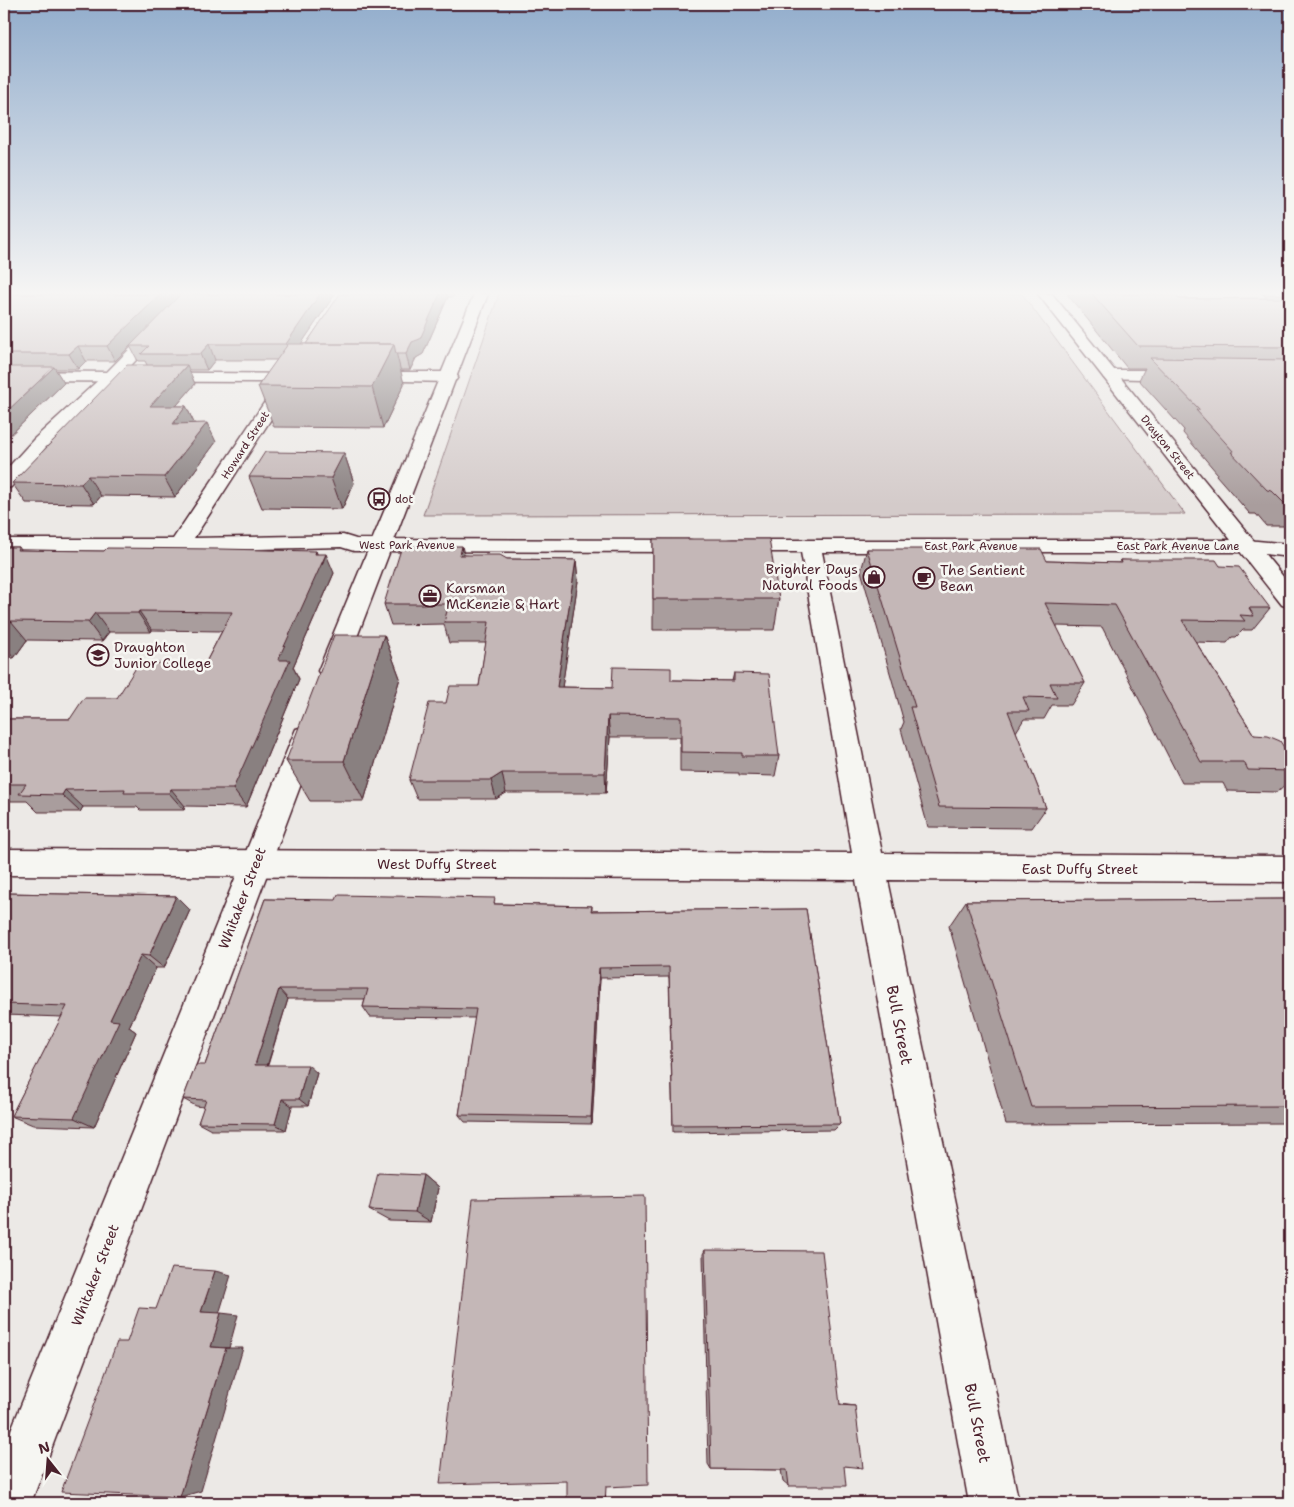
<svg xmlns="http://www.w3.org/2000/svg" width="1294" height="1507" viewBox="0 0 1294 1507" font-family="'Shantell Sans',sans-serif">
<rect width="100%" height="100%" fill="#ece9e6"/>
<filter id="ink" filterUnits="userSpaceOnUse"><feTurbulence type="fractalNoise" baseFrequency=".02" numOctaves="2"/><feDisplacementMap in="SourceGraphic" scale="10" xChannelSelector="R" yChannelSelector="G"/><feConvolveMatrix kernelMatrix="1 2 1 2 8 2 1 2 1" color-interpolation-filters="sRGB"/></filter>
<g filter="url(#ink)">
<path fill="#d4cbca" stroke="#8f757a" d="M499,294h523l163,220 -762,1z"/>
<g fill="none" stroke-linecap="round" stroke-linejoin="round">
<g stroke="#4a1f2b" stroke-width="3">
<path id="minor" d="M1110,370h68l6,2 2,3 -2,3 -6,2 -74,-2 -2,-3 2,-3z
M4,371l303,3 2,3 -2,3 -12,2 -101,156 149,-3 13,4 333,1 8,1 3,5 -3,5 -8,1 -335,-1 -13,-4 -162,4h-175v-12h169l105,-157 -274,-1z
M364,372h86l6,2 2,3 -2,3 -6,2 -92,-2 -2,-3 2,-3z
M732,540h515l43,4v13l-43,-5h-425l60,301 408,3v26l-402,-2 131,623h-50l-113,-623 -852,-5v-26l848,4 -51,-301h-69l-8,-1 -3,-5 3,-5z"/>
</g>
<g stroke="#4a1f2b" stroke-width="3">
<path id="tertiary" d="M184,294h15l-82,86 -71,67 -35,40 -7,2v-17l30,-33 71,-65z"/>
</g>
<g stroke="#4a1f2b" stroke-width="3">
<path id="secondary" d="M474,294h14l-144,377 -4,6 -9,3 -9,-3 -4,-6z
M1038,294h14l238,291v22l-8,-2z
M306,726l10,3 3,7 -288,767h-27v-56l289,-711 3,-7z"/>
</g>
<use href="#minor" fill="#f6f6f2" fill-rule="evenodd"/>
<use href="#tertiary" fill="#f6f6f2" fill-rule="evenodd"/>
<use href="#secondary" fill="#f6f6f2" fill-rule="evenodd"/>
</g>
<path fill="#a99d9d" stroke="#4a1f2b" d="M4,294h331l-34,50h5l34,-50h114l-1,3h-5l-25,57 -7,4 -6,12h-10l4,14 -21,44 -109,-1 -16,-41 19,-26h-62l-8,10h-18l6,14 -19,22h10l8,17 22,19 -41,55 -74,-1 -7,8 -68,-1 -14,-20 135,-118 -2,-4h-7l-8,-15 -15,15h-29l-8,8h-23l9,14 -60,58z
M1067,294h108l5,5 88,-1 -6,-4h28v233l-1,-1h-23l-10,-12h-6l-34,-39 1,-2 -34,-40 1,-3 -45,-50 6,-12h-18z
M344,453l10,30 -12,26 -80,-1 -13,-31z
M653,539l126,60 -5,31h-121z
M4,547h15l2,3 296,4 17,19 -41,94 6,12 -53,128 -61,-1 -1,4h-44l-3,-3h-54l-3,5h-42l-11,-11h-23v-82h66l47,-21 88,-34 17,-33 -70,-1 -1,2h-42l-7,9 -75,-1 -13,18h-10z
M867,549l180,12 72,2 2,-3 99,6 50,42 -18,22h-9l-7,7h-4l-5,6 -31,-1 58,93 36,22v23l-13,12 -50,-1 -4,-8h-41l-80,-156 -46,-1 29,57 -14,22h-19l-8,14h-20l-8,13 30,76 -14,20 -104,-1 -27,-98 3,-7 -43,-151z
M464,555l43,4 69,1 2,21 -16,106 50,1 59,-8 61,1 2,-8 45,83 -4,20 -36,-1v-2l-59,-1v-35h-70l-4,56h-100l-10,6h-79l-8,-19 37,-77 33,-17 7,-43h-37l-5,-19 -53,1 -7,-21z
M384,635l16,43 -36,123h-54l-24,-40z
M4,893l172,3 14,14 -26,58h-8l-27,59 7,5 -42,95 -61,-2 -22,-9 51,-99 -58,-2z
M265,899l327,7v5l214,-2 34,215 -6,6 -161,2 -4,-155 -69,1 -8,146 -127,-2 -6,-7 16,-97 -105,-1 -7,-10 2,-8h-77l-20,66 49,8 -9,33h-16l-6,24h-75l-13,-7 6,-16 -8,-1 -13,-7 22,-34z
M1290,899v224l-284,1 -57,-198 17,-25z
M423,1175l15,13 -7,34 -42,-1 -20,-11z
M705,1250l135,154 15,2 -11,60 -55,20 -6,-5 -2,-11 -70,-1 -3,-5 -5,-210z"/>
<path fill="#898080" stroke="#4a1f2b" d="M161,294h21l-67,67 -8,-15z
M320,294h15l-44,65 -5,-15z
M440,294h7l1,3 -25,57 -7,4 -6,12 -4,-16 6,-12z
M209,344l6,16 -8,10 -7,-16z
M394,344l10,40 -21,44 -11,-41z
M78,346l8,15 -8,8 -9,-15z
M187,365l8,19 -35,41 -10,-19z
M54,367l10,16 -60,58v-27z
M186,406l9,19 -22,-1z
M207,423l9,19 -41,55 -11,-20z
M344,453l10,30 -12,26 -11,-31z
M88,476l13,20 -7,8 -13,-20z
M462,546l5,21 -7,-12z
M316,551l6,14 4,-11 8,19 -41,94 6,12 -53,128 -13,-18z
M576,560l2,21 -19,127 -2,-21z
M139,611l13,19 -1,2 -13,-19z
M95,613l14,19 -7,9 -14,-19z
M11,621l16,19 -13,18 -10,-11v-17z
M384,635l16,43 -36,123 -20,-40z
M608,716l2,21 -4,56 -1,-20z
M502,773l4,20 -10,6 -5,-19z
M171,789l14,17 -1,4 -15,-17z
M65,790l18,17 -3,5 -18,-17z
M176,896l14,14 -26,58 -15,-12z
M141,955l15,13 -27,59 7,5 -42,95 -20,-9 36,-98z
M599,968l1,10 -8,146 -1,-7z
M279,989l9,10 -23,74 -10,-8z
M308,1065l9,8 -9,33 -9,-7z
M282,1099l10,7 -6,24 -11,-6z
M423,1175l15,13 -7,34 -16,-10z
M215,1271l16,4 -12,39 -18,-2z
M221,1313l17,2 -9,33 -18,-1z
M226,1348h17l-42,143 -21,6z"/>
<path fill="#c4b7b7" stroke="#4a1f2b" d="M4,294h157l-54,52h-29l-9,8h-65z
M181,294h139l-34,50h-77l-9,10h-59l8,-8h-19z
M340,294h100l-20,45 -8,3 -6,12h-10l-2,-10h-82h1h-7z
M1092,294h83l5,5 110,-1v49l-152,-1z
M288,344h106l-22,43 -114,-1z
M1150,358l140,2v143h-6l-12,-12 -5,-1 -36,-38h3l-38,-42h4z
M127,365h60l-37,41h36l-13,18 34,-1 -43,54 -76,-1 -7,8 -69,-1z
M4,367h50l-50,47z
M265,452l79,1 -13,25 -82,-1z
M653,539h116l10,60h-126z
M402,546h60l-2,9h40l7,4 69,1 -19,127 55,1 1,-21 58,1v12l63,1v-8l35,1 10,82h-37v-3l-61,-1v-35l-73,-1 -3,57h-103l-11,7h-82l20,-77h17l4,-17h29l10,-64h-45l5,-18h-65z
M4,547h15l-2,3 87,1 3,-3 113,1 96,2 -1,3h11l-48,106h12l-57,129h-62l-2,4h-45l1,-4 -60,1 -3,5 -43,-1 7,-10h-22v-65h66l14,-21h33l22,-35 66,1 27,-52 -93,-1 -1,2h-43l-7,9 -77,-1 -7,9z
M867,549h174l6,12 75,2 -1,-3h95l4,6 19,1 31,41h-21l5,8 -14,-1 5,6 -63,-1 72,115 14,1 12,5 10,16v14l-42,-1 -4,-8h-43l-86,-157 -70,-2 40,80h-35l7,15 -34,-1 6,14h-21l38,97 -107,-1 -29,-100h5z
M334,635h50l-40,126h-58z
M4,893l172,3 -27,60 -8,-1 -31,65 9,1 -45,97 -63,-2 56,-110 -63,-2z
M338,895l157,3 -1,6 98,2 -1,5 215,-2 34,215 -167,1 -4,-158 -70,1 -8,149 -132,-2 17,-106 -113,-2 5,-18h-89l-24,76h53l-9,34h-17l-7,25 -77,-1 8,-23 -23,-1 13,-34h9l60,-166 71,1z
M1290,899v207l-259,1 -65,-206z
M378,1173l45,2 -8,37 -46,-2z
M645,1196l3,289 -42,2 -1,16h-38v-22l-127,3 33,-285z
M705,1250l117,1 18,154 15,1 8,62 -19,-2 2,20h-57l-2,-16 -76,-1z
M171,1268l44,3 -14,41 20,1 -10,34 15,1 -46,149 -119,-5 56,-150h10l12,-34 17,1z"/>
</g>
<linearGradient id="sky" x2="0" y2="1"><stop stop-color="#92adcc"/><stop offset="0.58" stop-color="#f6f5f4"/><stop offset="1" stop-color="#f6f5f4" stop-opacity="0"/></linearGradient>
<rect width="1294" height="505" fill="url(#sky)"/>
<defs>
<g id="bus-ring" transform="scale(1.125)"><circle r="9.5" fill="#f6f6f2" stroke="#4a1f2b" stroke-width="1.5"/><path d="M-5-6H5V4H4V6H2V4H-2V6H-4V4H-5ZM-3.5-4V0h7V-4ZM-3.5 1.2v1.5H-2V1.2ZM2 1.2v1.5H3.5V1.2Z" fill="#4a1f2b"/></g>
<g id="shop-ring" transform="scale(1.125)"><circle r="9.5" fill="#f6f6f2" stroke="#4a1f2b" stroke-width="1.5"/><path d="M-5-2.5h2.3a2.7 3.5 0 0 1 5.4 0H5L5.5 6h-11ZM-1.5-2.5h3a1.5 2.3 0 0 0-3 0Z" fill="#4a1f2b"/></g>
<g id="cafe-ring" transform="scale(1.125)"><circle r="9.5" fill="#f6f6f2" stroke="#4a1f2b" stroke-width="1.5"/><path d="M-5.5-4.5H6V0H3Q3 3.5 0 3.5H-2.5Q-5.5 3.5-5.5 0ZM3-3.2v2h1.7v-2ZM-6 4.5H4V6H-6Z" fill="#4a1f2b"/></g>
<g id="office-ring" transform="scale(1.125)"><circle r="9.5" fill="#f6f6f2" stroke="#4a1f2b" stroke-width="1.5"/><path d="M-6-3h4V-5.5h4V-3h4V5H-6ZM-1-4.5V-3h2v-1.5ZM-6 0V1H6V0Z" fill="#4a1f2b"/></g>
<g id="school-ring" transform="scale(1.125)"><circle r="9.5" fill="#f6f6f2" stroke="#4a1f2b" stroke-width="1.5"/><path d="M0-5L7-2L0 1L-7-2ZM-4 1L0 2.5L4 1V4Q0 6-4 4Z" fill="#4a1f2b"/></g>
</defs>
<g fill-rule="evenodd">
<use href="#bus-ring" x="379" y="499"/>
<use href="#shop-ring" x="874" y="577"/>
<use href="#cafe-ring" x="924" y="578"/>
<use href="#office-ring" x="430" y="596"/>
<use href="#school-ring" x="98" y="655"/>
</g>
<g text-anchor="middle" stroke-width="5" stroke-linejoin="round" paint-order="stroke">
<g font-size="11" fill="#4a1f2b" stroke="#f6f6f2">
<text transform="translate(245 445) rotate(-57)" y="4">Howard Street</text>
<text transform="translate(1168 447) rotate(51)" y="4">Drayton Street</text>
<text x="407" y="549">West Park Avenue</text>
<text x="971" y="550">East Park Avenue</text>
<text x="1178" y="550">East Park Avenue Lane</text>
</g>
<g font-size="11" fill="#4a1f2b" stroke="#f6f6f2" text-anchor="start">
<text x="395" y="503">dot</text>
</g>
<g font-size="14" fill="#4a1f2b" stroke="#f6f6f2" text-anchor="start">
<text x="858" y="574" text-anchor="end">Brighter Days<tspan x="858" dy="16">Natural Foods</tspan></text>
<text x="940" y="575">The Sentient<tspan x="940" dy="16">Bean</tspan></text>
<text x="446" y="593">Karsman<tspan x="446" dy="16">McKenzie &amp; Hart</tspan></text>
<text x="114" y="652">Draughton<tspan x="114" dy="16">Junior College</tspan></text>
</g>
<g font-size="14" fill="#4a1f2b" stroke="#f6f6f2">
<text x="437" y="869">West Duffy Street</text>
<text x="1080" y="874">East Duffy Street</text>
<text transform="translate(242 898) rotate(-69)" y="5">Whitaker Street</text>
<text transform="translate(95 1275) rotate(-69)" y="5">Whitaker Street</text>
</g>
<g font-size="16" fill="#4a1f2b" stroke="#f6f6f2">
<text transform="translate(900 1025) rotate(79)" y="6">Bull Street</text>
<text transform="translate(978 1423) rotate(79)" y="6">Bull Street</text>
</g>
</g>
<rect width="1294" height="1507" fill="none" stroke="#f6f6f2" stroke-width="20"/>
<rect x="10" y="10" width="1274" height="1487" fill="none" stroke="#4a1f2b" stroke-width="2" filter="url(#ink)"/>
<g transform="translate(48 1460) rotate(343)" stroke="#f6f6f2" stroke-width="4" paint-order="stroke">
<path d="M0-4L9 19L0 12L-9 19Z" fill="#4a1f2b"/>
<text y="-8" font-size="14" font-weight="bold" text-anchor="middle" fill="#4a1f2b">N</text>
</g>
</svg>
